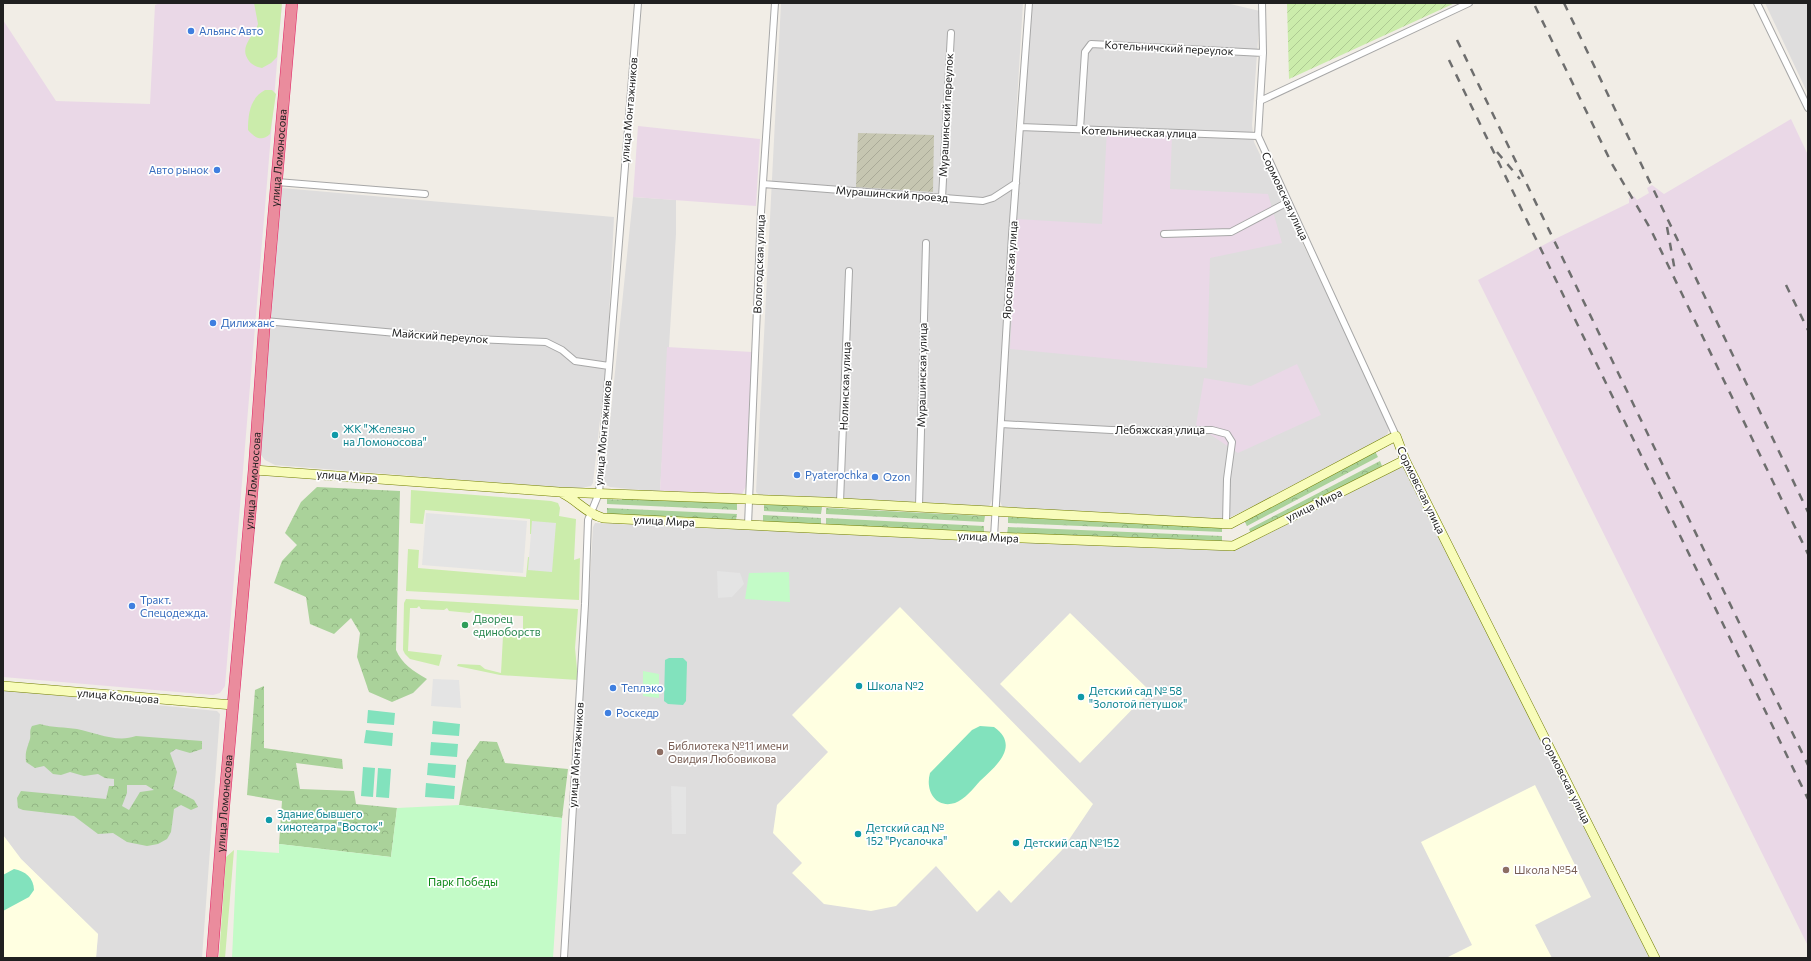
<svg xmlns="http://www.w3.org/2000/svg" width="1811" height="961" viewBox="0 0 1811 961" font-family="Commissioner,sans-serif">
<defs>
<pattern id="construction-furrows" width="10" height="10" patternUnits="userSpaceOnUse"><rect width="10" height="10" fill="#c6c6b1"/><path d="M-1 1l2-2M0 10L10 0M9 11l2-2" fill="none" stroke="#aaaa98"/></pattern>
<pattern id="forest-crowns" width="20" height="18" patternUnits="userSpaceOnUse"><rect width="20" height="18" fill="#aad29a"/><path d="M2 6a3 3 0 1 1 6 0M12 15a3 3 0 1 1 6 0" fill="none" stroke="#92b484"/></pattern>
<pattern id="garden-furrows" width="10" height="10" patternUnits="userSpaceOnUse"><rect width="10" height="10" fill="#cbecab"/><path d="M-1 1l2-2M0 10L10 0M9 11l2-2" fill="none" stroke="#aeca93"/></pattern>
</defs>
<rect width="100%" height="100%" fill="#f1ede6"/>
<path fill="#dedddd" d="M781,3h242l-30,494 -4,10 -229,-11 -4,-4z
M1032,3h194l34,8 -8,114 2,17 135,282 -1,9 -7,7 -135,70 -20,9 -221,-10 -3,-3 -3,-7 24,-380z
M1765,3h43v91z
M282,188l332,29 -7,140 -14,126 -2,3 -14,3 -302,-24 -10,-5 -4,-5 -1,-6z
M633,197l43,3v34l-16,258 -50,-5 -4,-2 -2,-6z
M1400,466h4l246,492h-1082l25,-431 2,-4 638,27z
M3,690l214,21 3,3 -18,244h-106l2,-24 -77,-75 -18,-24z"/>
<path fill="#ead8e7" d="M160,3h122l-57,683 -5,7 -7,2 -210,-18v-657l53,81 94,3 5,-99z
M1791,119l17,36v791l-330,-666 75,-40 76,-37v-5l5,-2 3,4 12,-7 -2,-5 5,-3 12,9z
M638,126l122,13 -4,67 -123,-9z
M1107,129l65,7 -2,53 98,5 14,49 -72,15 -3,110 -197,-19 7,-130 85,5z
M667,347l85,5 -6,134 -4,8 -5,2 -77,-4z
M1297,364l24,51 -83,38 -42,-28 8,-47 47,8z"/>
<path fill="#ffffe1" d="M900,607l193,197 -31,46 -51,53 -12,-13 -22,22 -41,-46 -40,40 -25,5 -47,-7 -32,-31 10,-10 -29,-30 4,-28 51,-53 -36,-37z
M1070,613l80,78 -70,72 -80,-79z
M1535,785l56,112 -56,28 17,33h-106l26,-13 -51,-103z
M3,835l18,24 77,75 -2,24h-93z"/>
<path fill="url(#construction-furrows)" d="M858,133l76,2 -1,57 -77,-5z"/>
<path fill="#cbecab" d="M254,3h28l-5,54 -6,6 -9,5c-5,-1 -10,-3 -13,-7 -11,-14 5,-25 9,-37z
M265,90h7l4,4 -6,40c-8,8 -15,4 -22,-4 0,-16 2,-32 17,-40z
M411,490l140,11 7,2 2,5 -1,8 17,3 -2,41 6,-2 -1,42 -173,-9 2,-42 11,1 -1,18 108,9 2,-20 13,2 2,-24 -13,-1v-15l-105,-9 -2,14 -13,-1z
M406,599l172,10 -3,39 3,32 -78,-5 -43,-9 1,-2 22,1 5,4 16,4 2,-37 20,-1v-19l-21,-1 -2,-2 -3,2 -22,-2 -2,-3 -3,3 -21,-2 -2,-3 -3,2 -23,-1 -2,-3 -2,2h-7l-2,43 34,4 -3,11 -29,-7 -5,-5 -2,-4 1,-47z
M234,850l-9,108h-6l7,-101z"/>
<path fill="url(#forest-crowns)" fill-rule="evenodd" d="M1375,451l3,6 -131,69 -3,-6z
M1380,461l2,5 -131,68 -2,-5z
M317,487l83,4 -4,159c6,14 17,21 31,29l-14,14 -21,9 -23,-10 -12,-35 3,-24 -9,-15 -17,16 -24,-10 -4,-27 -32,-14 8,-22 15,-16 -12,-12 16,-31z
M622,497l115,6v7l-130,-6v-5l15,1z
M764,504l58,3 -1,7 -57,-3z
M607,508l130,6 -1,6 -129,-5z
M826,508l159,8 -1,6 -158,-8z
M763,515l58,3v7l-58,-3z
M1008,517l214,10v5l-214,-9z
M826,518l158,8v6l-158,-7z
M1008,527l214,9v5l-215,-7z
M264,686v62l78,11 1,10 -47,-6 4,26 54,2 2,13 41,4 -6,49 -112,-13 3,-43 -35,-6 8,-105z
M40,724c13,4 25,3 37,5 19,4 40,14 59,7l66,5v8l-12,4 -14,-4 -6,4 7,19 -4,17 21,11 4,7 -7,3 -10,-5 -7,4 -3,23 -4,7 -9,5 -11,2 -20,-4 -14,-9 -15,1 -24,-18 -51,-6 -5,-2 -1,-10 4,-7 85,8 3,-13h5v-7l-9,-1 -7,-4 -14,2 -14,-4 -9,3 -8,-1 -9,-8 -9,2 -9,-6c-1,-11 1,-13 4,-23 1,-5 -1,-8 2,-13zM127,785h19l8,5 -14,2 -11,18 -7,-4 5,-13z
M480,741l17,1 8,21 63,6 -6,49 -103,-13 8,-45z"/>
<path fill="#c3fbc7" d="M789,572l1,30 -45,-3 4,-26z
M643,671l16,3v24l-16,-2z
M459,805l103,13 -9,140h-321l5,-108 42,3v-9l112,13 6,-49z"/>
<path fill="url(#garden-furrows)" d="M1287,3h168l-166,76z"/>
<path fill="#82e2bd" d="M669,658h14l4,4 -1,39 -3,4 -15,-1 -4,-3 1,-41z
M368,710l27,3 -1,12 -27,-2z
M433,721l27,3 -1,12 -27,-2z
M980,726l14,1c27,19 1,40 -14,54 -7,8 -15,18 -25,22 -20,6 -30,-13 -25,-30l42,-43z
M366,730l27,3 -1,13 -28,-3z
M431,742l27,2 -1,13 -27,-2z
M428,763l28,2 -1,13 -28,-3z
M363,767l12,1 -2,29 -12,-1z
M378,768l13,1 -2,29 -13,-1z
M426,783l29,3 -1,13 -29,-2z
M14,869c11,2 20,9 20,21l-5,7 -26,14v-36z"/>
<path fill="#e4e4e4" d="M426,513l101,8 -4,52 -101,-8z
M532,521l24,2 -4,49 -24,-2z
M717,571l23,2 4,11 -12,13 -14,1z
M433,679l26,1 2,28 -30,-2z
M671,786l15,1v47h-14z"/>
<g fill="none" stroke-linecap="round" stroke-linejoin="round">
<g stroke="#a7a7a7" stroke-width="8">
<path id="street" d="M1262,3l1,50 -5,83 138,300
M1757,3l51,105
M1260,101l209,-98
M1020,127l238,9
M1080,129l5,-77 6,-8 172,9
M277,182l148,12
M763,184l220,17 10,-3 23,-15
M942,198l9,-165
M1164,234l67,-2 57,-30
M265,321l186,17 95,4 16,8 13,11 34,5
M1001,424l110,6h101l15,4 5,8 -5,37 -1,45
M840,502l9,-231
M919,506l7,-263
M748,525l13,-313 14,-209
M994,537l18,-302 17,-232
M564,958l21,-354 3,-84 11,-27 39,-490"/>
</g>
<g stroke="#707d01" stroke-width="10">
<path id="secondary" d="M254,470l305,22 265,10 406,22 166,-88 9,24 250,498
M562,493c15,7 25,21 41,25l391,19 239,9 172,-86
M3,686l230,19"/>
</g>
<g stroke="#e12163" stroke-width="12">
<g id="highway">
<path id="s1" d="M212,958l12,-153 30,-335 11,-154 27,-313"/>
</g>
</g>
<use href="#street" stroke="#fff" stroke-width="6"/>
<use href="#secondary" stroke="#f8fcba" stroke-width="9"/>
<use href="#highway" stroke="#ea8c9d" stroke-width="11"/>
<path stroke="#6e6e6e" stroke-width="2.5" stroke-dasharray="8 8" stroke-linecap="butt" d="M1564,3l244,509
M1535,6l77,158 38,64 158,326
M1457,40l351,725
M1449,60l359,739
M1497,152l23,27
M1667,227l8,44
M1786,285l22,45"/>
</g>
<g fill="#3f7fe0" stroke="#fff" stroke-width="1.5">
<circle cx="191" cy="31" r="4"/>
<circle cx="217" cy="170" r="4"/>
<circle cx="213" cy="323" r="4"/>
<circle cx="797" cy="475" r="4"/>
<circle cx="875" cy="477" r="4"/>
<circle cx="132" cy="606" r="4"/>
<circle cx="613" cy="688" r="4"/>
<circle cx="608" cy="713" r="4"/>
</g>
<g fill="#0f9aa8" stroke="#fff" stroke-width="1.5">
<circle cx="335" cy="435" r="4"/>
<circle cx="859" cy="686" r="4"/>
<circle cx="1081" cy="697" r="4"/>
<circle cx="269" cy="820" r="4"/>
<circle cx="858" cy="834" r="4"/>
<circle cx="1016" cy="843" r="4"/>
</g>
<circle fill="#2e9e5b" stroke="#fff" stroke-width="1.5" cx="465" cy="625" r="4"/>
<g fill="#8d6e63" stroke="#fff" stroke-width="1.5">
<circle cx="660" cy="752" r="4"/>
<circle cx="1506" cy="870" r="4"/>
</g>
<g text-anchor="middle" stroke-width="3.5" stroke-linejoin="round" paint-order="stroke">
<g font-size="11" fill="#366cbe" stroke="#fff" text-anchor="start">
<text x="199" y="35">Альянс Авто</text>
<text x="209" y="174" text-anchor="end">Авто рынок</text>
<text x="221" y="327">Дилижанс</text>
<text x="805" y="479">Pyaterochka</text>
<text x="883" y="481">Ozon</text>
<text x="140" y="604">Тракт.<tspan x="140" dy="13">Спецодежда.</tspan></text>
<text x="621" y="692">Теплэко</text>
<text x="616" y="717">Роскедр</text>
</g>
<g font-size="11" fill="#202020" stroke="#fff">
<text transform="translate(1169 48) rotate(3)" y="4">Котельничский переулок</text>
<text transform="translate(629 110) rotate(-85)" y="4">улица Монтажников</text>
<text transform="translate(946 115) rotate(-87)" y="4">Мурашинский переулок</text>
<text transform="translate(1139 132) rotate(2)" y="4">Котельническая улица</text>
<text dy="4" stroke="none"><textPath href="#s1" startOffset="803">улица Ломоносова</textPath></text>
<text transform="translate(892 194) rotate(4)" y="4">Мурашинский проезд</text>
<text transform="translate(1285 196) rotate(65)" y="4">Сормовская улица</text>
<text transform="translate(759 264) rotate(-88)" y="4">Вологодская улица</text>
<text transform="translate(1010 270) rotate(-86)" y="4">Ярославская улица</text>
<text transform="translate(440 336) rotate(4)" y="4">Майский переулок</text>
<text transform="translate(922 375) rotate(-89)" y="4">Мурашинская улица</text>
<text transform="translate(845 386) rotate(-88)" y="4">Нолинская улица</text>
<text x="1160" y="434">Лебяжская улица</text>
<text transform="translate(603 433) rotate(-85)" y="4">улица Монтажников</text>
<text transform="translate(347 476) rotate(4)" y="4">улица Мира</text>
<text dy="4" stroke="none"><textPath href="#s1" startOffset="479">улица Ломоносова</textPath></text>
<text transform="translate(1421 490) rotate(64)" y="4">Сормовская улица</text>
<text transform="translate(1314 505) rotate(-26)" y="4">улица Мира</text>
<text transform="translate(664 521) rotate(3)" y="4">улица Мира</text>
<text transform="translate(988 537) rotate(3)" y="4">улица Мира</text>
<text transform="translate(118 696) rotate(5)" y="4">улица Кольцова</text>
<text transform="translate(576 755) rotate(-86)" y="4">улица Монтажников</text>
<text transform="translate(1566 780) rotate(63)" y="4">Сормовская улица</text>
<text dy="4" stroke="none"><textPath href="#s1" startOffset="155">улица Ломоносова</textPath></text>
</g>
<g font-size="11" fill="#0d838f" stroke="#fff" text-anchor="start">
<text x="343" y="433">ЖК "Железно<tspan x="343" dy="13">на Ломоносова"</tspan></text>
<text x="867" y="690">Школа №2</text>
<text x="1089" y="695">Детский сад № 58<tspan x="1089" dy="13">"Золотой петушок"</tspan></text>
<text x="277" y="818">Здание бывшего<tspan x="277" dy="13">кинотеатра "Восток"</tspan></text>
<text x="866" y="832">Детский сад №<tspan x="866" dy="13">152 "Русалочка"</tspan></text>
<text x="1024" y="847">Детский сад №152</text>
</g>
<g font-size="11" fill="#27864d" stroke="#fff" text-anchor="start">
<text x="473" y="623">Дворец<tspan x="473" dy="13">единоборств</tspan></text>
</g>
<g font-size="11" fill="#785e54" stroke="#fff" text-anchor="start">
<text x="668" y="750">Библиотека №11 имени<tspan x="668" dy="13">Овидия Любовикова</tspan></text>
<text x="1514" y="874">Школа №54</text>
</g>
<g font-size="11" fill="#088412" stroke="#fff">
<text x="463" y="886">Парк Победы</text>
</g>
</g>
<rect width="1811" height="961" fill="none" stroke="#202020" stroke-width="8"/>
</svg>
